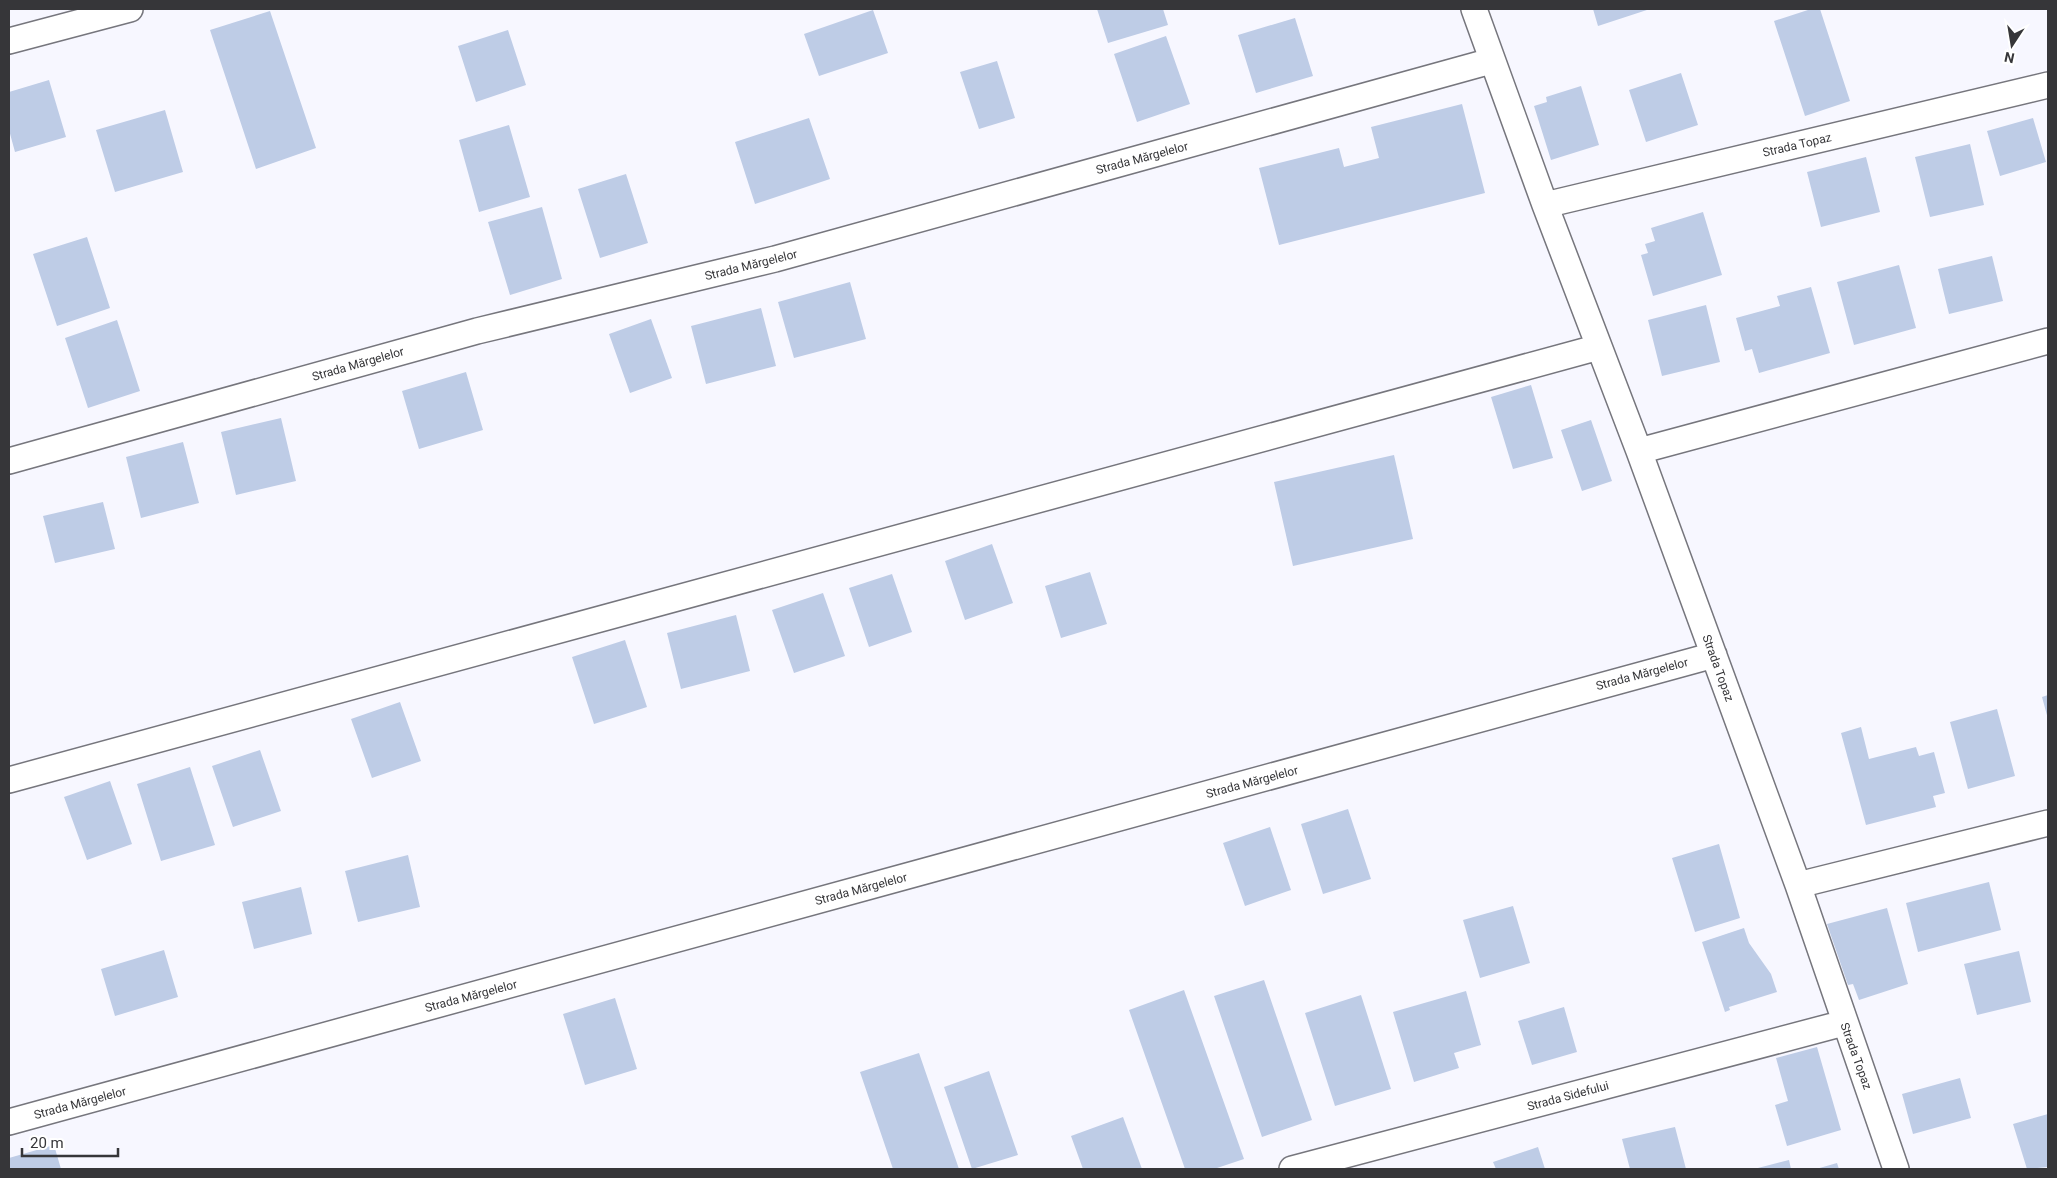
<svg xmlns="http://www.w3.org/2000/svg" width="2057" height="1178" viewBox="0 0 2057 1178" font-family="Roboto,sans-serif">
<rect width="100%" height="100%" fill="#f7f7ff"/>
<path fill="#becce6" d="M1097,9h66l5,16 -60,18z
M1593,9h57l-52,17z
M1811,9h9l30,92 -45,15 -31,-95z
M873,10l15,43 -69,23 -15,-42z
M270,11l46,137 -60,21 -46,-139z
M1295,18l18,58 -57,17 -18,-58z
M508,30l18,55 -50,17 -18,-56z
M1166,36l24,68 -53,18 -23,-68z
M997,61l18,57 -36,11 -19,-57z
M1681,73l17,52 -52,17 -17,-52z
M49,80l17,57 -51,15 -6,-22v-38z
M1581,86l18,59 -48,15 -17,-54 13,-4 -1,-5z
M1462,104l23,89 -206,52 -20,-77 80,-20 5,19 35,-9 -8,-31z
M165,110l18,62 -68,20 -19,-62z
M809,118l21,61 -75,25 -20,-62z
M2033,118l13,44 -46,14 -13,-45z
M509,125l21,72 -51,15 -20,-72z
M1970,144l14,61 -54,12 -15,-60z
M1866,157l14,55 -59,15 -14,-55z
M626,174l22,69 -48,15 -22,-69z
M542,207l20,72 -52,16 -22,-73z
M1703,212l19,63 -69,21 -12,-41 7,-2 -3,-9 10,-3 -4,-13z
M87,237l23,71 -53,18 -24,-72z
M1992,256l11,45 -54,13 -11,-45z
M1899,265l17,63 -62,17 -17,-63z
M850,282l16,57 -72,19 -16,-56z
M1811,287l19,66 -71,20 -7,-24 -7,2 -9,-33 44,-12 -3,-10z
M1706,305l14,57 -58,14 -14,-56z
M761,308l15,58 -70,18 -15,-58z
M651,319l21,59 -42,15 -21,-59z
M117,320l23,71 -52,17 -23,-70z
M466,372l17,58 -64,19 -17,-58z
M1531,385l22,73 -40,11 -22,-72z
M281,418l15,63 -60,14 -15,-63z
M1591,420l21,61 -30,10 -21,-61z
M183,442l16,61 -58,15 -15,-61z
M1394,455l19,84 -120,27 -19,-84z
M103,502l12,47 -60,14 -12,-47z
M992,544l21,59 -48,17 -20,-59z
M1090,572l17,52 -46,14 -16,-52z
M892,574l20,58 -43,15 -20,-59z
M823,593l22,63 -51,17 -22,-63z
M736,615l14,56 -69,18 -14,-56z
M625,640l22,67 -53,17 -22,-67z
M2048,695v24l-6,-22z
M400,702l21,59 -49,17 -21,-59z
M1997,709l18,67 -47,13 -18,-67z
M1861,727l8,32 47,-12 3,9 15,-4 11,41 -12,3 3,11 -70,18 -25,-92z
M260,750l21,61 -48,16 -21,-61z
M190,767l25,78 -54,16 -24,-77z
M110,781l22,63 -45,16 -23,-63z
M1348,809l23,70 -48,15 -22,-70z
M1270,827l21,63 -46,16 -22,-63z
M1719,844l21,74 -45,14 -23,-74z
M408,855l12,52 -62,15 -13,-51z
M1989,882l12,48 -83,22 -12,-49z
M301,887l11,47 -58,15 -12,-47z
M1513,906l17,57 -50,15 -17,-58z
M1887,908l21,76 -49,16 -6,-16 -5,1 -21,-61z
M1744,928l5,15 22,31 6,18 -48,15 1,3 -5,2 -23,-70z
M164,950l14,47 -63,19 -14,-47z
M2019,951l12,51 -54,13 -13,-51z
M1264,980l48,140 -50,17 -48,-141z
M1184,990l60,169 -30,10h-29l-56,-159z
M1466,991l15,54 -27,8 5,15 -45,14 -21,-70z
M1361,995l30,94 -56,17 -30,-93z
M615,998l22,71 -52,16 -22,-71z
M1564,1007l13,45 -45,13 -14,-44z
M1817,1047l24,83 -54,16 -12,-41 13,-4 -12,-43z
M919,1053l40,116h-66l-33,-97z
M989,1071l29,84 -46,14 -28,-82z
M1960,1078l11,40 -58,16 -11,-40z
M2048,1114v53l-21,2 -14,-45z
M1123,1117l19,52h-59l-12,-33z
M1675,1127l11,42h-56l-8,-30z
M54,1145l7,24h-52v-11z
M1538,1147l7,22h-49l-3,-7z
M1789,1160l2,9h-37z
M1837,1163l2,6h-23z"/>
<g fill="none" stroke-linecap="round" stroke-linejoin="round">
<g stroke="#76767d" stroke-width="28">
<path id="street" d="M1474,9l71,196 94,246 159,434 98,284
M9,41l121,-32
M1545,205l503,-120
M1639,451l409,-110
M9,461l468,-130 298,-72 716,-198
M9,780l1590,-433
M1798,885l250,-62
M9,1122l1705,-467
M1292,1169l552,-146"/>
</g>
<use href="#street" stroke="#fff" stroke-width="25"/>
</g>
<g text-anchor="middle" stroke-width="4" stroke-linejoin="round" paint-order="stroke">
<g font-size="12" fill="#363639" stroke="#fff">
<text transform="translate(1797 145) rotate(-13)" y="4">Strada Topaz</text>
<text transform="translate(1142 158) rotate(-15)" y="4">Strada Mărgelelor</text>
<text transform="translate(751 265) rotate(-14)" y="4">Strada Mărgelelor</text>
<text transform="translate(358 364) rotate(-16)" y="4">Strada Mărgelelor</text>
<text transform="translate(1718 668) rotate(70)" y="4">Strada Topaz</text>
<text transform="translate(1642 674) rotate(-15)" y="4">Strada Mărgelelor</text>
<text transform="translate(1252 782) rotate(-15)" y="4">Strada Mărgelelor</text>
<text transform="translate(861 889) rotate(-15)" y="4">Strada Mărgelelor</text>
<text transform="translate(471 996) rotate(-15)" y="4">Strada Mărgelelor</text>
<text transform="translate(1856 1056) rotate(70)" y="4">Strada Topaz</text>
<text transform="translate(1568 1096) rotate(-15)" y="4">Strada Sidefului</text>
<text transform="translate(80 1103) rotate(-15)" y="4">Strada Mărgelelor</text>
</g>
</g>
<rect width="2057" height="1178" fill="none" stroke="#363639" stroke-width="20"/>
<g transform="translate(2012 45) rotate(192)" stroke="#ffffff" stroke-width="4" paint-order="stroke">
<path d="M0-4L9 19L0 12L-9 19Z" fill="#363639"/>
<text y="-8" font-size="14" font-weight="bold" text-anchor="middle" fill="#363639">N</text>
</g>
<path d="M22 1148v8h96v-8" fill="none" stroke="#363639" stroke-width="2.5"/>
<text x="30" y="1148" font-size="15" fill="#363639" stroke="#ffffff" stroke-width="4" paint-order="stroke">20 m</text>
</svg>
